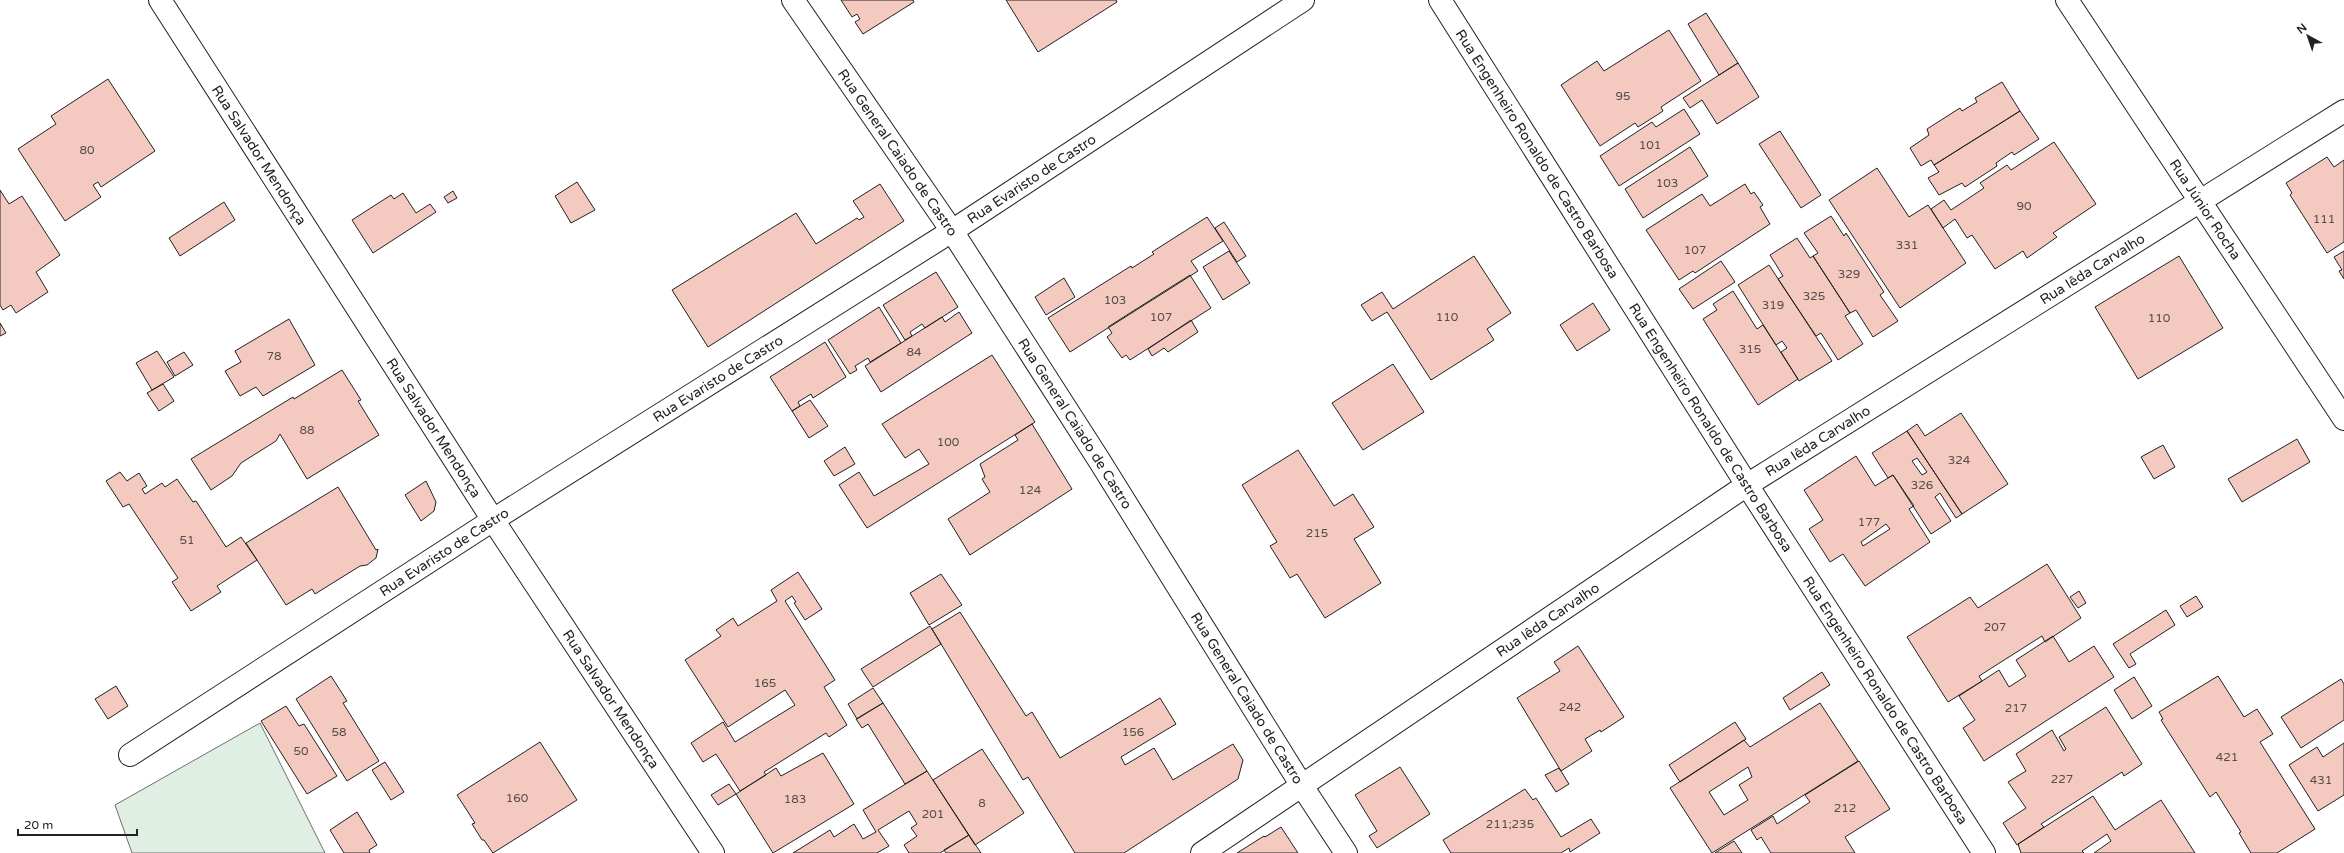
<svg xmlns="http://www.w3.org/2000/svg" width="2344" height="853" viewBox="0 0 2344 853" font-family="'Varela Round',sans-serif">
<rect width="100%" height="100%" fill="#fff"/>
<path fill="#e0efe3" stroke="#6f6f6f" d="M260,723l65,130h-193l-17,-48z"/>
<path fill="#f3c9c0" stroke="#222" fill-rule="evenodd" d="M841,0h72l1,2 -51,32 -8,-12 5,-3 -3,-5 -5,3z
M1006,0h110l1,2 -79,50z
M1706,13l32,50 -19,12 -31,-51z
M1669,30l32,51 -40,26 2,4 -6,4 -19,12 -3,-4 -35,23 -39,-61 36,-24 7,10z
M1738,63l21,34 -42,27 -15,-24 -12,8 -7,-10z
M108,79l47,72 -54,36 -3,-5 -5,3 8,12 -36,24 -47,-72 38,-25 -5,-8z
M2002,82l18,29 -86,54 -3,-5 -10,6 -11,-18 19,-13 -2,-6 33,-21 2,3 15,-9 -2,-4z
M1684,109l16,25 -81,52 -19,-30 52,-34 4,5z
M2020,111l19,28 -25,16 -2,-3 -16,11 1,3 -32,21 -3,-4 -23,12 -11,-17 11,-6 -5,-7z
M1780,131l41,64 -20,13 -42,-64z
M2054,142l42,62 -43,29 4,4 -30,21 -4,-7 -28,18 -23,-34 -5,3 -12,-19 -12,9 -12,-19 13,-9 7,10 33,-22 -4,-5 27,-18 4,5z
M1690,147l18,29 -65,42 -18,-29z
M2327,157l7,10 10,-7v82l-17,11 -37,-58 2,-2 -6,-10z
M1877,168l32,49 19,-12 38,58 -66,45 -71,-108z
M577,182l18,28 -24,13 -16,-27z
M880,184l24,37 -196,126 -36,-57 124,-77 20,31 41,-26 2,2 5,-3 -11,-16z
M1745,184l6,10 3,-2 9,13 -3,2 10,17 -75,49 -2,-2 -14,9 -33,-50 56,-36 8,12z
M0,190l9,14 13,-8 38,59 -24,17 12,20 -32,21 -5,-8 -8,5 -3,-5z
M453,191l4,7 -9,5 -4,-6z
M403,193l13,20 14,-9 6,8 -63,41 -21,-33 39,-25 3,4z
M224,202l11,18 -55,36 -11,-18z
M1831,216l13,20 2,-3 38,59 -4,3 18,26 -25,16 -17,-27 -6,3 -37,-57 5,-3 -14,-20z
M1207,217l16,24 -32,20 7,10 -128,81 -22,-34 83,-52 1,2 22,-14 -2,-2z
M1224,222l22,34 -9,6 -22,-34z
M1797,238l13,20 3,-2 37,57 -5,3 18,28 -25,16 -17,-27 -5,3 -38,-57 5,-3 -13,-21z
M1229,251l21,32 -27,17 -20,-33z
M2344,251v28l-5,-8 3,-1 -8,-13z
M1474,256l37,57 -24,16 7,11 -63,40 -44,-68 -15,9 -11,-16 21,-13 11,17z
M2179,256l44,72 -85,51 -43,-72z
M1721,261l14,21 -42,27 -14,-20z
M1769,265l63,96 -33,20 -18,-29 6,-4 -5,-7 -6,4 -38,-60z
M936,272l22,35 -33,21 -3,-4 -12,8 2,4 -7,4 -22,-35z
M1190,275l21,33 -81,52 -4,-5 -4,3 -15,-21 5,-4 -4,-6z
M1064,278l11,19 -29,18 -11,-18z
M1733,291l24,38 6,-4 35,54 -40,26 -55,-86 14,-9 -4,-6z
M1593,303l17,27 -33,21 -17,-26z
M879,307l22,36 -31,19 -2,-4 -13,8 2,4 -7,4 -22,-34z
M959,312l13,21 -91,59 -16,-26 77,-49 3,5z
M289,319l26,46 -52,31 -7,-9 -16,9 -15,-25 16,-9 -6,-11z
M1191,320l7,12 -30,20 -4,-4 -12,8 -4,-7z
M0,323l6,10 -6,3z
M825,342l21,35 -33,21 -2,-4 -13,8 2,4 -8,5 -22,-34z
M157,351l17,26 -22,13 -16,-27z
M184,352l9,13 -18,11 -8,-14z
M992,355l43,67 -168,106 -28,-43 20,-13 15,24 55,-32 -10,-15 -14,9 -23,-34z
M1393,364l31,48 -61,38 -31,-47z
M342,370l19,30 -3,1 21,34 -72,44 -27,-45 -4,7 -35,22 -9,13 -21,14 -20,-31 102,-62 1,2z
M163,384l11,17 -15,10 -12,-18z
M810,400l18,26 -19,12 -17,-27z
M1961,413l47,71 -46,30 -55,-83 10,-7 8,12z
M1032,424l40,65 -102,66 -22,-36 42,-27 -8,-13 3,-2 -5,-13 38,-24 -3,-5z
M1907,431l55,83 -6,4 -16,-25 -5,4 16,24 -20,13 -38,-59 -5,3 -16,-25zM1917,458l10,14 -5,3 -10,-14z
M2297,439l13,23 -68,40 -14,-23z
M2163,445l12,22 -21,12 -13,-22z
M845,447l10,17 -21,12 -10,-15z
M1298,450l36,56 19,-12 21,33 -20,12 27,44 -56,35 -28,-44 -7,4 -20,-32 7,-4 -35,-57z
M1856,456l19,30 18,-11 21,31 -5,3 21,33 -65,44 -22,-32 -13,8 -21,-33 14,-9 -19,-30zM1886,524l4,5 -27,17 -2,-4z
M120,472l7,9 12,-8 8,13 -5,3 3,5 17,-11 3,4 12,-8 16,23 3,-1 30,46 15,-10 16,23 -40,26 4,6 -30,19 -19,-29 6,-4 -49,-74 -6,3 -17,-26z
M426,481l10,21 -2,9 -13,10 -16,-26z
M338,487l38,63 2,-1 -2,9 -9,7 -7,1 -45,28 -3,-5 -26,16 -40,-62z
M2047,564l34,54 -36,24 -3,-6 -63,40 3,5 -34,21 -41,-65 63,-40 8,11z
M798,572l24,37 -17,11 -11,-17 2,-1 -4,-6 -7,5 50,79 -11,7 23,38 -18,12 -3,-4 -62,39 2,3 -26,16 -24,-37 -13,8 -12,-19 32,-21 12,20 60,-37 -10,-15 -57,37 -43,-67 36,-24 -5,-6 17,-12 5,8 39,-25 -6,-11z
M941,574l21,31 -33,20 -19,-32z
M2079,591l7,12 -8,5 -8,-11z
M2196,596l7,11 -16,10 -7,-11z
M2166,610l9,15 -45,29 6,10 -7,4 -16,-24z
M960,612l66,104 6,-4 28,46 100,-60 16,26 -55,33 4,8 29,-17 19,32 60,-36 10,16 -5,19 -114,74h-49l-47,-76 -5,3 -91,-151z
M930,626l11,18 -68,43 -12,-18z
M2053,636l16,26 25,-16 20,31 -130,84 -21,-33 12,-8 -16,-24 40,-26 10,17 17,-11 -10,-16z
M1578,646l46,71 -23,15 -1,-2 -15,9 7,12 -31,20 -44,-73 43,-27 -6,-9z
M1822,672l8,13 -40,25 -7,-12z
M331,676l16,25 -4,2 36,58 -32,20 -51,-82z
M2218,676l26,41 13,-8 16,25 -13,8 55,87 -38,24h-26l-12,-20 2,-1 -25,-40 -6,5 -49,-77 2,-1 -4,-7z
M2134,677l18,29 -20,13 -18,-29z
M2341,679l3,5v36l-43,28 -20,-31z
M116,686l12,20 -20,13 -13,-20z
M873,688l10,15 -26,16 -9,-15z
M883,703l44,68 -22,13 -37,-60 -6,4 -6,-9z
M1820,703l38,58 -146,92 -42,-65 74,-48 6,7zM1748,767l4,10 -13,8 9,15 -24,15 -15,-23z
M286,706l13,20 5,-2 33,52 -30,18 -46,-73z
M2106,707l36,57 -18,12 -2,-4 -81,52 3,3 -27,18 -14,-22 23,-15 -18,-26 18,-11 -10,-17 36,-24 12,21 2,-2 -7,-12z
M1735,722l11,17 -66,43 -11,-17z
M540,742l37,58 -84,53 -9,-13h-2l-10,-16 3,-1 -18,-28z
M2344,743v52l-26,16 -29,-46 28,-18 6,10z
M982,749l42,64 -49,32 -42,-65z
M823,753l31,51 -81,49 -37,-59 40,-26 5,8z
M1859,761l31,48 -45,28 10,16h-84l-10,-16 -4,3 -6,-10 22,-14 4,8 33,-22 -5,-7z
M385,762l19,30 -13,8 -19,-30z
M1400,767l30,47 -53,34 -8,-12 8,-5 -22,-36z
M1559,768l10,16 -13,8 -11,-17z
M927,771l42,64 -29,18h-31l-5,-8 13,-9 -6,-8 6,-4 -8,-13 -31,19 11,16 -12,7h-84l37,-23 4,7 20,-13 9,15 13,-7 -13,-22z
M729,784l7,10 -18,11 -7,-10z
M1525,789l8,11 3,-2 25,39 30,-18 9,14 -30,19 -1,-4 -8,5h-110l-8,-13z
M2093,796l22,34 46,-30 34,53h-101l17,-12 -4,-7 -25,17 2,2h-63l-3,-9z
M357,812l20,33 -8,5 1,3h-26l-14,-23z
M1281,827l17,26h-61l27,-17 1,1z
M969,835l12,18h-35l-2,-3z
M1734,841l8,12h-27l3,-2z"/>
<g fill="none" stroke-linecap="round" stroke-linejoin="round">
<g stroke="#222" stroke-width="24">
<g id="street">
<path id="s1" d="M160,0l333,520 220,333"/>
<path id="s2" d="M2067,0l277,419"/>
<path id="s3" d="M130,755l363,-235 459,-289 351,-231"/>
<path id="s4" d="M1202,853l545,-368 597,-374"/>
</g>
</g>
<g stroke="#222" stroke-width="24">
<g id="secondary">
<path id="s5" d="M793,0l159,231 147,229 203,326 44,67"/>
<path id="s6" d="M1440,0l307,485 237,368"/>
</g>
</g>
<use href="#street" stroke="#fff" stroke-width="22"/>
<use href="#secondary" stroke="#fff" stroke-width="22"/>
</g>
<g text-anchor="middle" stroke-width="3" stroke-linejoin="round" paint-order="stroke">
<g font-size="12" fill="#564c4a">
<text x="1623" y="100">95</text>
<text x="1650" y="149">101</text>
<text x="87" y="154">80</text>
<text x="1667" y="187">103</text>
<text x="2024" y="210">90</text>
<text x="2324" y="223">111</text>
<text x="1907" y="249">331</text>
<text x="1695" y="254">107</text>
<text x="1849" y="278">329</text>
<text x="1814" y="300">325</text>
<text x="1115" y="304">103</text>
<text x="1773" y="309">319</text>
<text x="1161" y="321">107</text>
<text x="1447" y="321">110</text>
<text x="2159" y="322">110</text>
<text x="1750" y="353">315</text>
<text x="914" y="356">84</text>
<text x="274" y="360">78</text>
<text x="307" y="434">88</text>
<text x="948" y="446">100</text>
<text x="1959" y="464">324</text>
<text x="1922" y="489">326</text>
<text x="1030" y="494">124</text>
<text x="1869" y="526">177</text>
<text x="1317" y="537">215</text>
<text x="187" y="544">51</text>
<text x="1995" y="631">207</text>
<text x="765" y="687">165</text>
<text x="1570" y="711">242</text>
<text x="2016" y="712">217</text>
<text x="339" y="736">58</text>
<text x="1133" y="736">156</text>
<text x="301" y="755">50</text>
<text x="2227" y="761">421</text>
<text x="2062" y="783">227</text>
<text x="2321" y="784">431</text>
<text x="517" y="802">160</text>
<text x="795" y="803">183</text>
<text x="982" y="807">8</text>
<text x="1845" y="812">212</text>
<text x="933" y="818">201</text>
<text x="1510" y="828">211;235</text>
</g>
<g font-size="14" fill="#222" stroke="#fff">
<text dy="5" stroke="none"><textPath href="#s5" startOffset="185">Rua General Caiado de Castro</textPath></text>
<text dy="5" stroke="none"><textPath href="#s6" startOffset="182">Rua Engenheiro Ronaldo de Castro Barbosa</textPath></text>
<text dy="5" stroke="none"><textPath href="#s1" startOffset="184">Rua Salvador Mendonça</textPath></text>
<text dy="5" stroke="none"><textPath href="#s3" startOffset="1070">Rua Evaristo de Castro</textPath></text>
<text dy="5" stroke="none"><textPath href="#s2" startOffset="251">Rua Júnior Rocha</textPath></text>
<text dy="5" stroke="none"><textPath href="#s4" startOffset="1065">Rua Iêda Carvalho</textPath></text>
<text dy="5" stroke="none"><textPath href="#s3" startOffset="698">Rua Evaristo de Castro</textPath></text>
<text dy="5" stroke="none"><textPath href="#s5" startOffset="509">Rua General Caiado de Castro</textPath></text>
<text dy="5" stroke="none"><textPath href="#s6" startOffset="506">Rua Engenheiro Ronaldo de Castro Barbosa</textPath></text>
<text dy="5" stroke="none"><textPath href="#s1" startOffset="508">Rua Salvador Mendonça</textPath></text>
<text dy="5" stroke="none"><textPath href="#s4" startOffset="741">Rua Iêda Carvalho</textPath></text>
<text dy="5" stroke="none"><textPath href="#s3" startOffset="374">Rua Evaristo de Castro</textPath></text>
<text dy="5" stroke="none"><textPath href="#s4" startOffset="417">Rua Iêda Carvalho</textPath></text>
<text dy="5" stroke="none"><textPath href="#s5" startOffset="833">Rua General Caiado de Castro</textPath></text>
<text dy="5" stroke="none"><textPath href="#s1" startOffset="832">Rua Salvador Mendonça</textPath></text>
<text dy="5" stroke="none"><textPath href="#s6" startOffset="830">Rua Engenheiro Ronaldo de Castro Barbosa</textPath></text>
</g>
</g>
<g transform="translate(2308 36) rotate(320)" stroke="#ffffff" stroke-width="3" paint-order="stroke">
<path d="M0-3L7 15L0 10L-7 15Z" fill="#222222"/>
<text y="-6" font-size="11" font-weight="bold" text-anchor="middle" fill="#222222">N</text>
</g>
<path d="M18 829v6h119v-6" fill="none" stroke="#222222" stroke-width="2"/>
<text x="24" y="829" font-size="12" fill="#222222" stroke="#ffffff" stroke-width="3" paint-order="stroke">20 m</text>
</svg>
